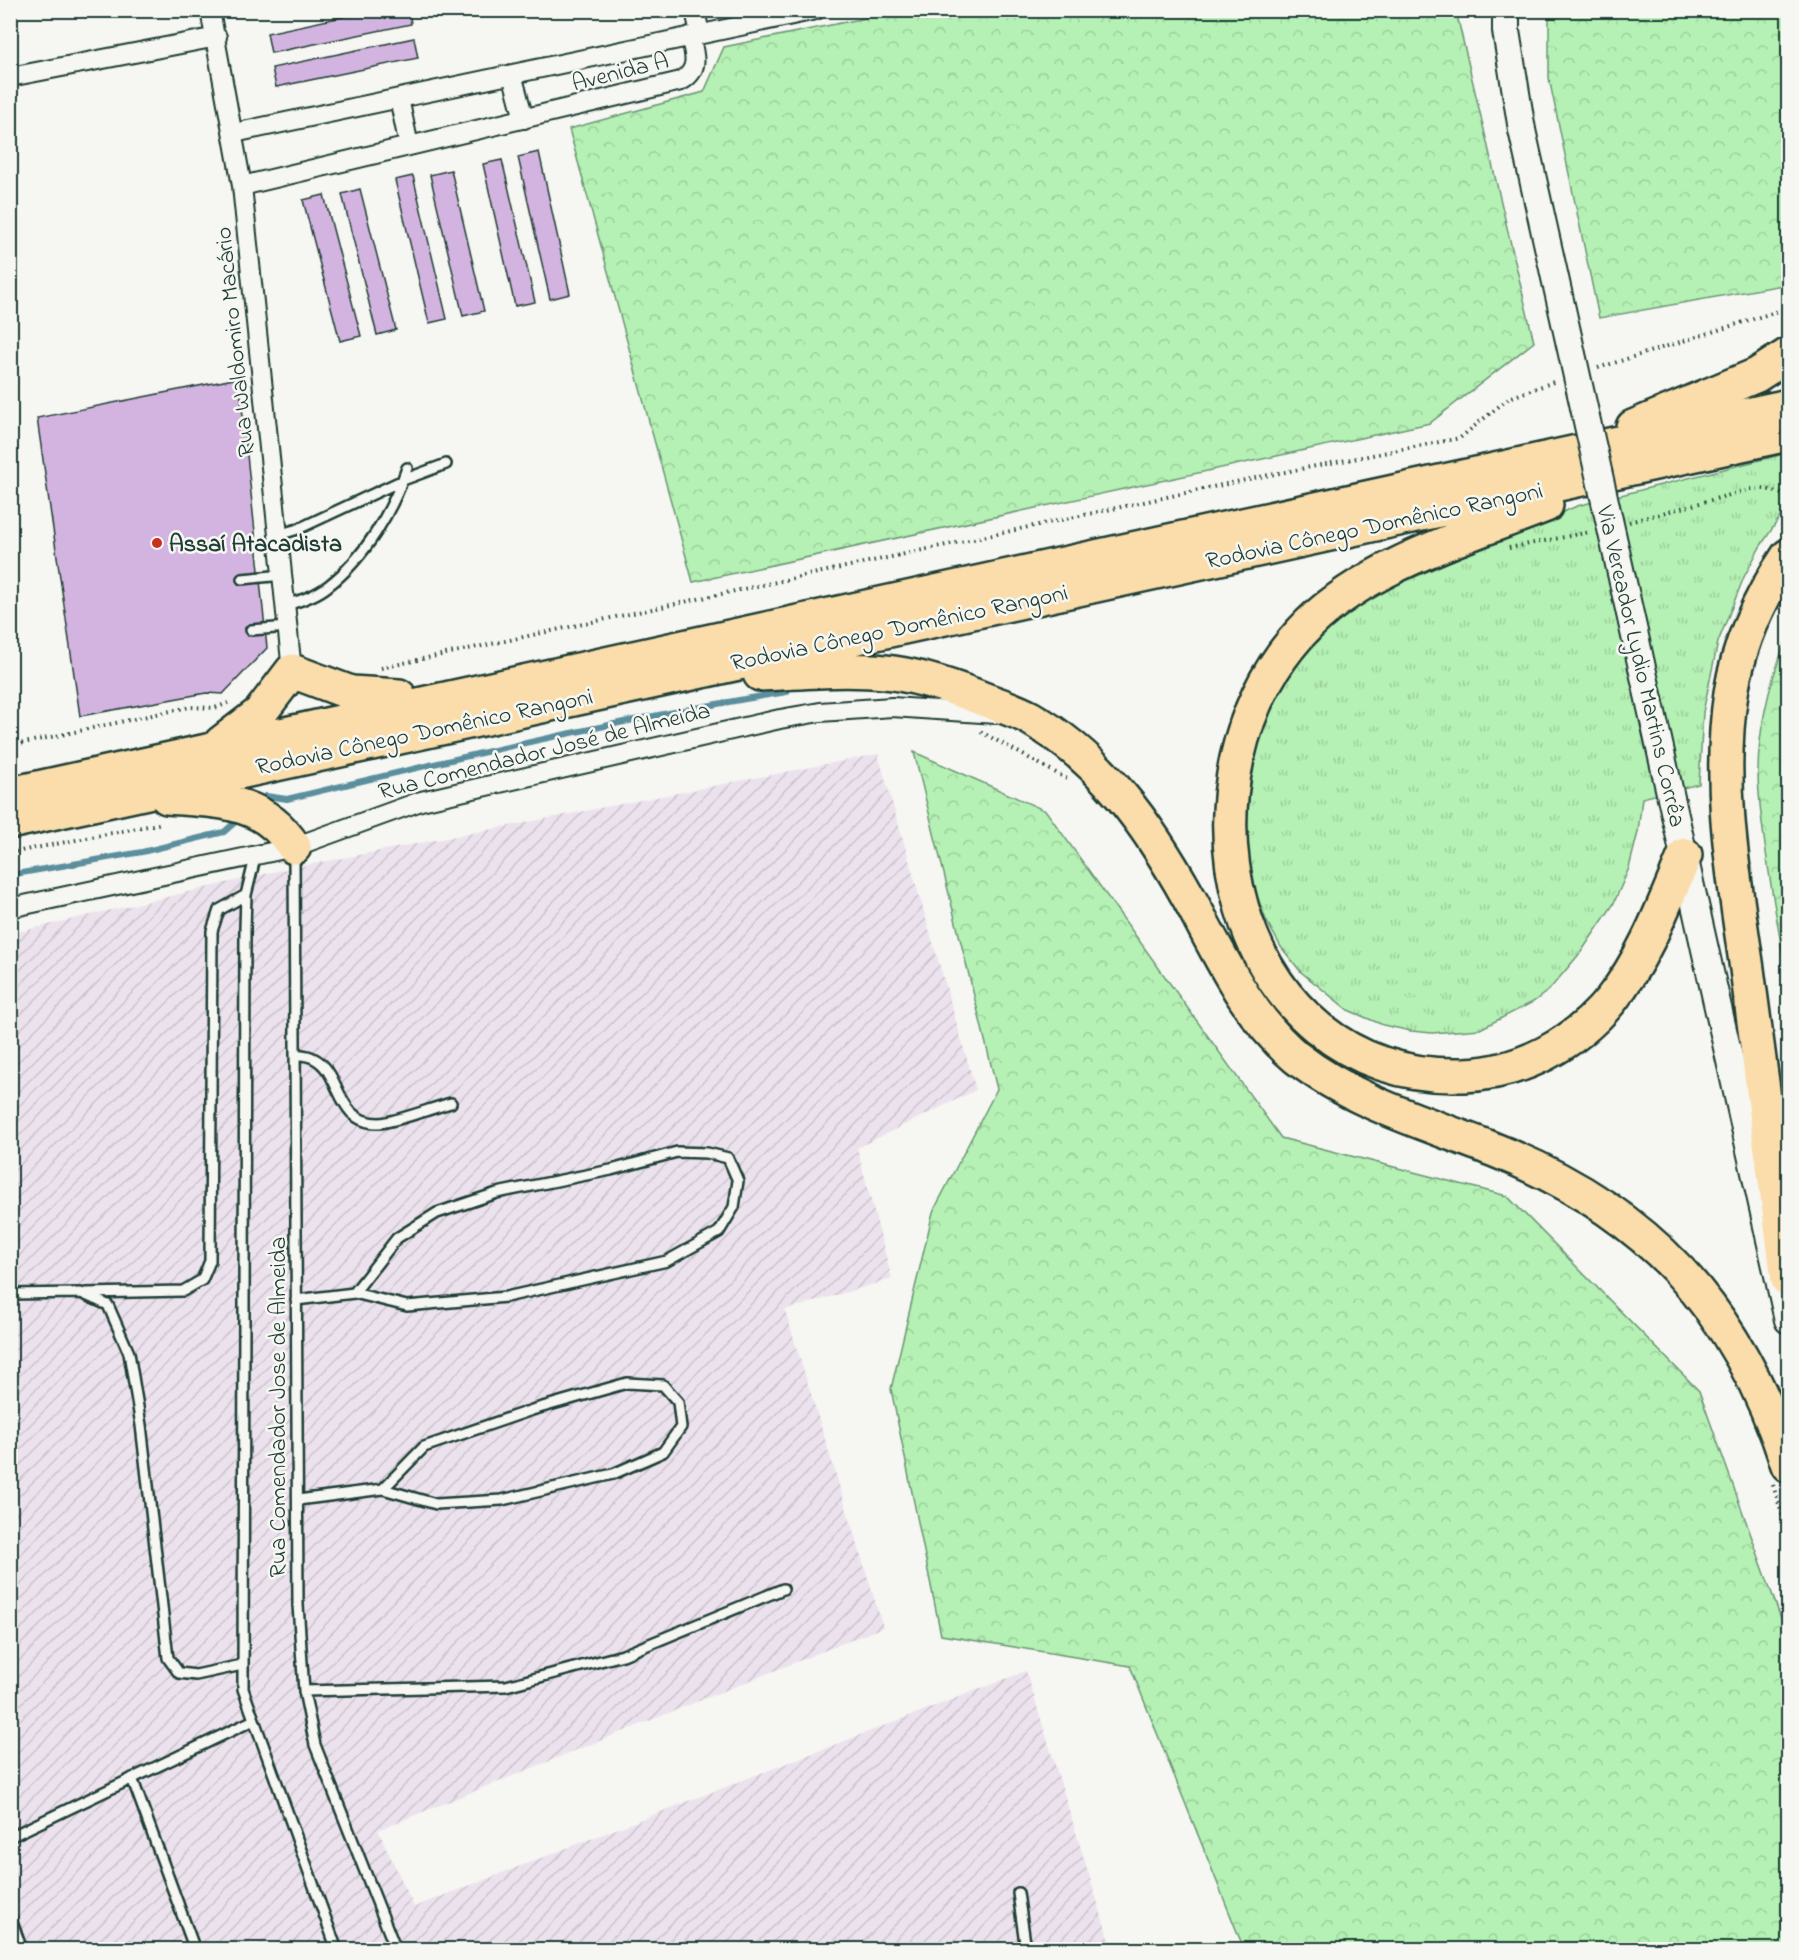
<svg xmlns="http://www.w3.org/2000/svg" width="1799" height="1960" viewBox="0 0 1799 1960" font-family="'Indie Flower',sans-serif">
<defs>
<pattern id="industrial-furrows" width="10" height="10" patternUnits="userSpaceOnUse" patternTransform="scale(1.5)"><rect width="10" height="10" fill="#ece2ed"/><path d="M-1 1l2-2M0 10L10 0M9 11l2-2" fill="none" stroke="#cac3cc"/></pattern>
<pattern id="grass-tufts" width="24" height="20" patternUnits="userSpaceOnUse" patternTransform="scale(1.5)"><rect width="24" height="20" fill="#b5f0b4"/><path d="M3 7l-1-3M5 7V3M7 7l1-3M15 17l-1-3M17 17v-4M19 17l1-3" fill="none" stroke="#9bcf9b"/></pattern>
<pattern id="forest-crowns" width="20" height="18" patternUnits="userSpaceOnUse" patternTransform="scale(1.5)"><rect width="20" height="18" fill="#b5f0b4"/><path d="M2 6a3 3 0 1 1 6 0M12 15a3 3 0 1 1 6 0" fill="none" stroke="#9bcf9b"/></pattern>
</defs>
<rect width="100%" height="100%" fill="#f6f6f2"/>
<filter id="ink" filterUnits="userSpaceOnUse"><feTurbulence type="fractalNoise" baseFrequency=".0167" numOctaves="2"/><feDisplacementMap in="SourceGraphic" scale="12" xChannelSelector="R" yChannelSelector="G"/><feConvolveMatrix kernelMatrix="1 2 1 2 8 2 1 2 1" color-interpolation-filters="sRGB"/></filter>
<g filter="url(#ink)">
<path fill="url(#industrial-furrows)" d="M878,754l98,336 -119,58 35,131 -107,31 98,317 -505,203 36,77 612,-236 86,278h-1101l-1,-1015 267,-63z"/>
<path fill="url(#grass-tufts)" stroke="#6a9674" stroke-width="1.5" d="M1788,453v52l-28,42 -16,30 -26,65 -15,70 -4,72 -57,14 -4,34 -9,36 -16,37 -32,47 -32,38 -16,12 -53,27 -48,4 -21,-2 -28,-6 -35,-15 -47,-38 -20,-25 -15,-27 -12,-32 -7,-49 -1,-55 22,-80 47,-66 28,-24 51,-28 183,-80z"/>
<path fill="url(#forest-crowns)" stroke="#6a9674" stroke-width="1.5" d="M904,10l552,1 78,331 -104,81 -737,159 -124,-453 135,-37 20,-45z
M1549,11h239v273l-189,34 -50,-240z
M1788,636v353c-9,-65 -24,-130 -29,-196 -5,-49 10,-112 29,-157z
M914,752l132,59 235,327 226,58 192,195 89,247v311h-544l-114,-283 -189,-31 -50,-246 42,-177 64,-123z"/>
<g fill="none" stroke-linecap="round" stroke-linejoin="round">
<path stroke="#5b8f9e" stroke-width="6" d="M261,800l5,-4 21,3c166,-40 332,-80 500,-107
M10,875l132,-23 82,-20 16,-14"/>
</g>
<path fill="#d3b4e0" stroke="#1f3d34" stroke-width="1.5" d="M375,10h34l2,14 -140,29 -4,-20z
M414,38l4,20 -142,29 -4,-19z
M539,152l31,142 -20,5 -32,-142z
M502,160l33,142 -20,4 -32,-142z
M451,170l33,141 -21,5 -33,-141z
M413,176l34,143 -18,4 -34,-143z
M360,189l36,141 -19,5 -35,-141z
M324,195l37,141 -21,5 -37,-141z
M239,378l28,270 -44,46 -17,-1 -126,23 -43,-298z"/>
<g fill="none" stroke-linecap="round" stroke-linejoin="round">
<g stroke="#1f3d34" stroke-width="14">
<path id="service" d="M278,535l20,-6 105,-49 43,-16
M242,579l41,-4
M286,605c14,-4 30,-9 42,-19 37,-28 64,-75 79,-118
M251,630l37,-3
M294,853l4,752 6,86 11,54 81,205
M256,854l-10,41 -1,33 -2,761 94,261
M295,1054c5,1 13,1 18,4 30,14 21,65 66,65 17,-1 53,-15 72,-20
M86,1293l97,-2 19,-11 8,-19 2,-330 7,-21 27,-15
M10,1294l71,-1 27,12 21,48 12,72 27,233 11,15 17,2 46,-10
M296,1300l58,-7 53,13 99,-9 161,-36 52,-29 15,-25 4,-26 -10,-23 -21,-5 -30,-1 -66,18 -114,23 -60,20 -40,25 -43,55
M298,1500l85,-11 53,15 66,-4 111,-26 50,-22 18,-25 -3,-25 -15,-17 -36,-2 -95,27 -108,37 -41,42
M304,1691l202,-5 117,-31 160,-66
M132,1778l63,172
M10,1837l244,-117
M1018,1893l8,57
M10,1916l12,34"/>
</g>
<g stroke="#1f3d34" stroke-width="22">
<path id="minor" d="M210,10l32,176 50,485
M695,10l5,24
M512,74l12,45
M10,77l207,-40
M399,98l10,48
M234,133l582,-123
M242,186l439,-105c19,-11 14,-26 9,-45
M10,908l284,-61 127,-46 359,-82 40,-7 72,-5 104,7"/>
</g>
<g stroke="#1f3d34" stroke-width="30">
<path id="secondary" d="M1506,10v21l16,99
M1672,802l116,518"/>
</g>
<g stroke="#1f3d34" stroke-width="38">
<path id="motorway" d="M1633,427l124,-52 31,-20
M1546,505c-76,30 -178,60 -237,119 -149,149 -82,458 155,451 57,-2 111,-31 147,-75 34,-43 53,-95 74,-145
M1788,556c-28,41 -49,88 -57,137 -14,91 3,186 16,276 14,103 28,207 41,311
M760,674c41,-2 83,-6 125,-2 32,3 64,14 93,25 17,7 36,12 52,21 73,42 119,108 159,180 30,55 58,119 108,160 56,44 129,65 195,91 154,60 246,159 296,316
M221,743l39,-30 32,-42 59,22 48,3
M10,794l1778,-388
M167,797c52,4 96,2 127,50
M10,822l1778,-388"/>
</g>
<path stroke="#1f3d34" stroke-width="4" stroke-dasharray="1.5 4.5" stroke-linecap="butt" d="M1598,368l190,-60
M1629,522l123,-33h15l21,7
M1509,548l81,-16
M381,668l873,-190 206,-40 49,-40 47,-17
M981,732l88,48
M10,746l179,-39 26,1 13,-5
M10,853l153,-30
M1773,1485l15,48"/>
<use href="#service" stroke="#f6f6f2" stroke-width="9"/>
<use href="#minor" stroke="#f6f6f2" stroke-width="18"/>
<use href="#secondary" stroke="#f6f6f2" stroke-width="26"/>
<use href="#motorway" stroke="#faddab" stroke-width="33"/>
<g stroke="#1f3d34" stroke-width="30" stroke-linecap="butt">
<path id="secondary-bridge" d="M1522,130l150,672"/>
</g>
<use href="#secondary-bridge" stroke="#f6f6f2" stroke-width="26"/>
</g>
</g>
<circle fill="#c8321e" stroke="#f6f6f2" stroke-width="2" cx="157" cy="543" r="6"/>
<g text-anchor="middle" stroke-width="5" stroke-linejoin="round" paint-order="stroke">
<g font-size="24" fill="#1f3d34" stroke="#f6f6f2">
<text transform="translate(620 71) rotate(-14)" y="8">Avenida A</text>
<text transform="translate(234 342) rotate(-96)" y="8">Rua Waldomiro Macário</text>
<text transform="translate(1374 525) rotate(-12)" y="8">Rodovia Cônego Domênico Rangoni</text>
<text transform="translate(899 627) rotate(-12)" y="8">Rodovia Cônego Domênico Rangoni</text>
<text transform="translate(1642 666) rotate(77)" y="8">Via Vereador Lydio Martins Corrêa</text>
<text transform="translate(424 731) rotate(-12)" y="8">Rodovia Cônego Domênico Rangoni</text>
<text transform="translate(544 750) rotate(-14)" y="8">Rua Comendador José de Almeida</text>
<text transform="translate(277 1407) rotate(-90)" y="8">Rua Comendador Jose de Almeida</text>
</g>
<g font-size="24" font-weight="bold" fill="#1f3d34" stroke="#f6f6f2" text-anchor="start">
<text x="169" y="551">Assaí Atacadista</text>
</g>
</g>
<rect width="1799" height="1960" fill="none" stroke="#f6f6f2" stroke-width="36"/>
<rect x="18" y="18" width="1763" height="1924" fill="none" stroke="#1f3d34" stroke-width="2" filter="url(#ink)"/>
</svg>
